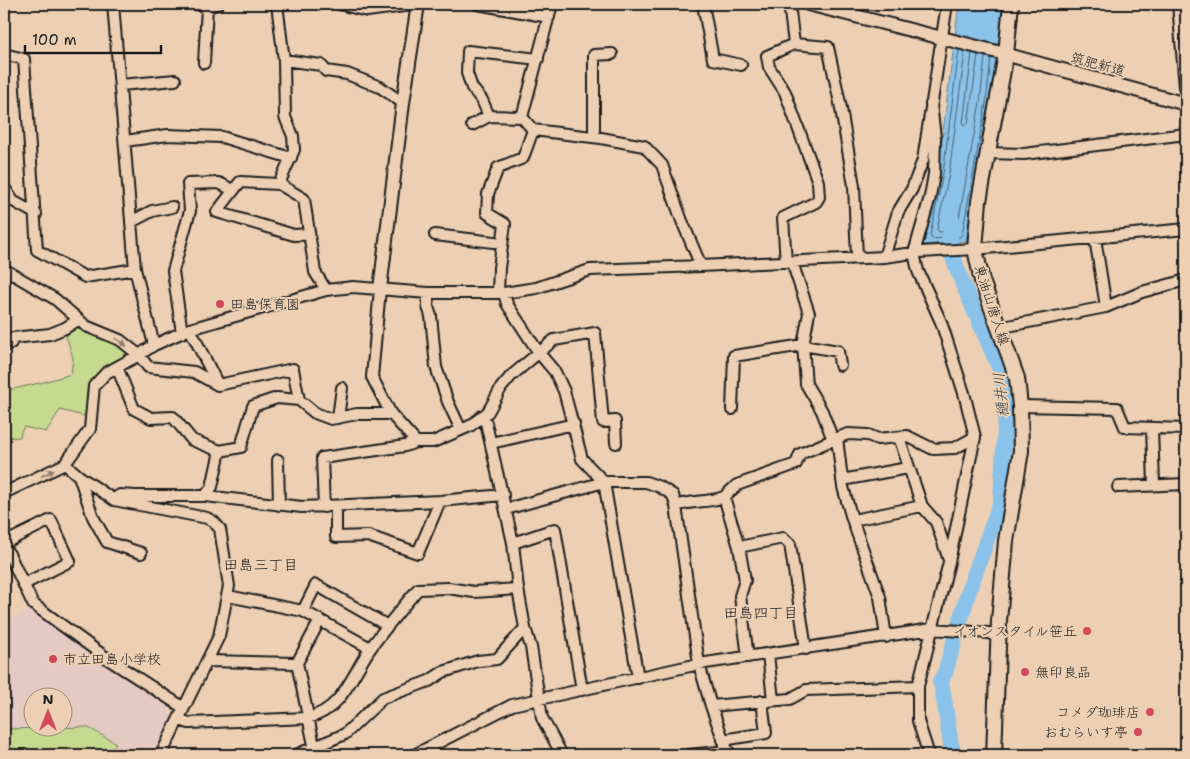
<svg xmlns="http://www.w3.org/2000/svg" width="1190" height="759" viewBox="0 0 1190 759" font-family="'Shantell Sans','Klee One',sans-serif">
<rect width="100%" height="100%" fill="#edd0b4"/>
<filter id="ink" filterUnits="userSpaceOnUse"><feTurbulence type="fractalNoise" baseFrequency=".02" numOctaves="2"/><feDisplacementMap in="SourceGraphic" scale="10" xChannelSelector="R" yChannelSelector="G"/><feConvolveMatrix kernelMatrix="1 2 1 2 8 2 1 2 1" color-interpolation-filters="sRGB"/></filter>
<g filter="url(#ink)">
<path fill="#e5cac4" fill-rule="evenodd" d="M31,609l138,98 3,14 -19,34h-149v-133zM32,696h30v30h-30z"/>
<path fill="#c5da8f" stroke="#707b56" d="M76,328c19,4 37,10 51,25 -18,15 -31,12 -39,39 -2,8 0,16 -4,24l-24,-6 -14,22 -22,-5 -3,5 -1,5 -16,1v-47l40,-9 27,-8 2,-16 -7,-22z
M87,727l29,16 -4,6 5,2v4h-113v-26z"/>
<path fill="#8ac2e9" stroke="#5e8097" d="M959,4h45l-13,99 -25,138 -43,4 15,-73z"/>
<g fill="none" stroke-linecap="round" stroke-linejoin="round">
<path stroke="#485e6e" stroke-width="1" d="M959,50l-16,123 -13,63 2,3 28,-2 2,-2 24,-132 5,-45
M965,52l-16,122 -12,55 2,3 16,-1 2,-2 23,-127 5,-45
M972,53l-9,70 2,3 3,-2 10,-69"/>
<path stroke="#8ac2e9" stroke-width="16" d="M952,220l-3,27 14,37 39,90 4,35 -5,92 -31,86 -25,86 -5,9 2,5 9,58 4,10"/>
<g stroke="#1c1c1c" stroke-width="14">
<path id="minor" d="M113,4l22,265 19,76
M196,4l11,3 -3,56
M277,4l7,56 1,57 8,19 1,14 -15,34 25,15 11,73 11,18
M339,4l28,7 52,-7
M477,4l72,13
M552,4l-30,113 11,13 68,8 43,8 18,19 20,56 19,45
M703,4l10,55 28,6
M789,4l5,40 34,3 12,56 14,83 3,72
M207,7l11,-3
M4,54l20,5 13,191 48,27 50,-8
M284,60l37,5 5,6 21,3 33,13 23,16
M121,85l54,-5
M522,117l-33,-1 -7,-16 -10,-12 -5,-15 1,-22 70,8
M472,125l17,-9
M594,137v-82l18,-1
M125,141l43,-6 54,2 69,21
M987,153l37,1 162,-20
M279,184l-39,-2 -23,30 77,23 15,-1
M4,187l9,14 23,13
M131,222l21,-11 20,-4
M435,235l67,8
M1095,238l11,69
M884,257l14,-45 14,-23 11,-29 24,-156
M786,262l-3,-44 33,-16 3,-5 -1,-15 -33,-90 -16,-25 -2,-11 27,-12
M792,262l17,51 -6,32 3,39 16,27 11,29
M4,269l51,30 31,27 34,14 19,15 9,12 46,5 24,13 75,-16 6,31 -22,-2 -24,8 -12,41 -21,4 -8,36 -7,9
M380,289l-8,88 19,37 25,28h17l37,-16 18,-14 13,-24 10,-12 43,-36 41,-7 8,89 12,-1 1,22
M498,292l1,-24 6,-44 -18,-11 1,-19 10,-26 25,-10 10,-28
M428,293v14l3,9 5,51 12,35 13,28
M504,293l3,11 32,49 16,19 9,19 18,68 22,23 34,196
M998,328l108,-21 36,-15 44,-12
M190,329l28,56
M182,333l-9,-62 17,-60 -2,-27 31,-1 14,7
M4,346l7,-3 2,-5 37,-4 15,-6 13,-8
M117,367l17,42 17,9 22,-1 19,23 28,11
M299,400l16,13 16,6 26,-5h34
M1020,406l97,2 8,19 61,2
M732,409l2,-53 69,-11 35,6 2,14
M482,416l4,7 27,120 5,46 7,39 6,19 11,71 20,37
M338,418l4,-30
M1152,428l2,57
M899,437l23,69 14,16 13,38
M837,438l11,-4 20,1 10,4 29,-3 26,13 22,-1 20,-11
M491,443l83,-19
M278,460l1,45
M65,464l14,12 35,24 93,18 7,4 6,7 9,57 -10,50 -58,119
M79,476l14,41 14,25 34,11
M842,480l66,-12
M1118,487l68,-3
M4,493l61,-29 25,-35 4,-43 12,-13 33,-18 15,-10 36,-16 136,-39 27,-3 75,6h76l32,-5 54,-18 111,-4 183,-9 36,-5 55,-3 211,-20
M117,497l3,-2 16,1h69l97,11 138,-6 63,-6
M724,497l13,-12 59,-21 4,-10 37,-16 6,49 9,32 28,78 6,40
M336,506v31l32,-1 50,17 22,-52
M676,506c16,-6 32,-3 48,-9l15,50 44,-9 7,6 16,105
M324,507l-2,-49 83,-12 11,-4
M506,509l98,-27h42l14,5 13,8 3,11 23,158 12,42 18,49
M853,520l69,-14
M4,543l47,-23 19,41 -46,23
M513,543l42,-14 27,161
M4,547l5,7 24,50 75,55 76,49
M739,547l6,33 -5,16 8,61
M228,596l75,15 67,37
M303,611l13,-26 72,41
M768,654l5,46
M208,661l89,2
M918,686v35l11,34
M711,706l79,-7 16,-9 112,-4 31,-124 26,-125 -11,-44 -23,-71 -23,-51 -4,-18 16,-56 4,-23 1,-37 -4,-33
M179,720l10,3 118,-5c37,-8 45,-45 65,-72 14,-19 30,-38 46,-57l30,-1 26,4 44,-3
M723,740l43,-7 -4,-32
M296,755l49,-21 38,-36 46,-17 14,-9 35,-11 19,-2 28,-31
M316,755l-19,-92 23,-43
M414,755l98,-50 187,-41 233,-35 57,4 10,5
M688,755l40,-4"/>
</g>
<g stroke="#1c1c1c" stroke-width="16">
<path id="tertiary" d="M808,4l193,49 185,51
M1179,4l7,83
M380,289l23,-186 15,-99"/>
</g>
<g stroke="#1c1c1c" stroke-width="18">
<path id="secondary" d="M994,755l5,-134 7,-80 15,-90 -1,-45 -3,-28 -35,-97 -7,-32 4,-48 27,-147 5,-50"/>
</g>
<use href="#minor" stroke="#edd0b4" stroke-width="10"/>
<use href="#tertiary" stroke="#edd0b4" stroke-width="12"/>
<use href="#secondary" stroke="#edd0b4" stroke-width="14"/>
</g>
<defs><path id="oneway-solid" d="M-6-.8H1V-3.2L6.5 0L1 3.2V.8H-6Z" transform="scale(1.25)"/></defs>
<g fill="#8f7f70">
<use href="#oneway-solid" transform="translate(121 342) rotate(33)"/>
<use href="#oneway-solid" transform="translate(48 473) rotate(-26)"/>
</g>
</g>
<g fill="#d1495b" stroke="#edd0b4" stroke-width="2">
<circle cx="220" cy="304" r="5"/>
<circle cx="1087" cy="631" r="5"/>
<circle cx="53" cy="659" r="5"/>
<circle cx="1025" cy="672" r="5"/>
<circle cx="1150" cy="712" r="5"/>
<circle cx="1138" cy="732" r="5"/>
</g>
<g text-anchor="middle" stroke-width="4" stroke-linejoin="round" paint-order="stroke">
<g font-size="14" fill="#1c1c1c" stroke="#edd0b4">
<text transform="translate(1098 64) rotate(15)" y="5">筑肥新道</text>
<text transform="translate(992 305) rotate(72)" y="5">東油山唐人線</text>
</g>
<g font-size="14" fill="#1c1c1c" stroke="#edd0b4" text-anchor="start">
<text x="230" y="309">田島保育園</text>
<text x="1077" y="636" text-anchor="end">イオンスタイル笹丘</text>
<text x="63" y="664">市立田島小学校</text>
<text x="1035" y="677">無印良品</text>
<text x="1140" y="717" text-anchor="end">コメダ珈琲店</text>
<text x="1128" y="737" text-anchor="end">おむらいす亭</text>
</g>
<g font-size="15" font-style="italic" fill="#38464f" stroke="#edd0b4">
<text transform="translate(1001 395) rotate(-96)" y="5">樋井川</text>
</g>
<g font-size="15" fill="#1c1c1c" stroke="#edd0b4">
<text x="261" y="570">田島三丁目</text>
<text x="761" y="618">田島四丁目</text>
</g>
</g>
<rect width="1190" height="759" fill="none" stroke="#edd0b4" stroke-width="20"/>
<rect x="10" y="10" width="1170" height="739" fill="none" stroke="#1c1c1c" stroke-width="2" filter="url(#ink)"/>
<g transform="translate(48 712)"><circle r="24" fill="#edd0b4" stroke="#998877"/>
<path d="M0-4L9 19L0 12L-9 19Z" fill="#d1495b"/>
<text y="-8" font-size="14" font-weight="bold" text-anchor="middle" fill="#1c1c1c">N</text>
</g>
<path d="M25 45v8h136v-8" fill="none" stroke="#1c1c1c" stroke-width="2.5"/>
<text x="32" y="45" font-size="15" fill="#1c1c1c" stroke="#edd0b4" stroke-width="4" paint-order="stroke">100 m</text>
</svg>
